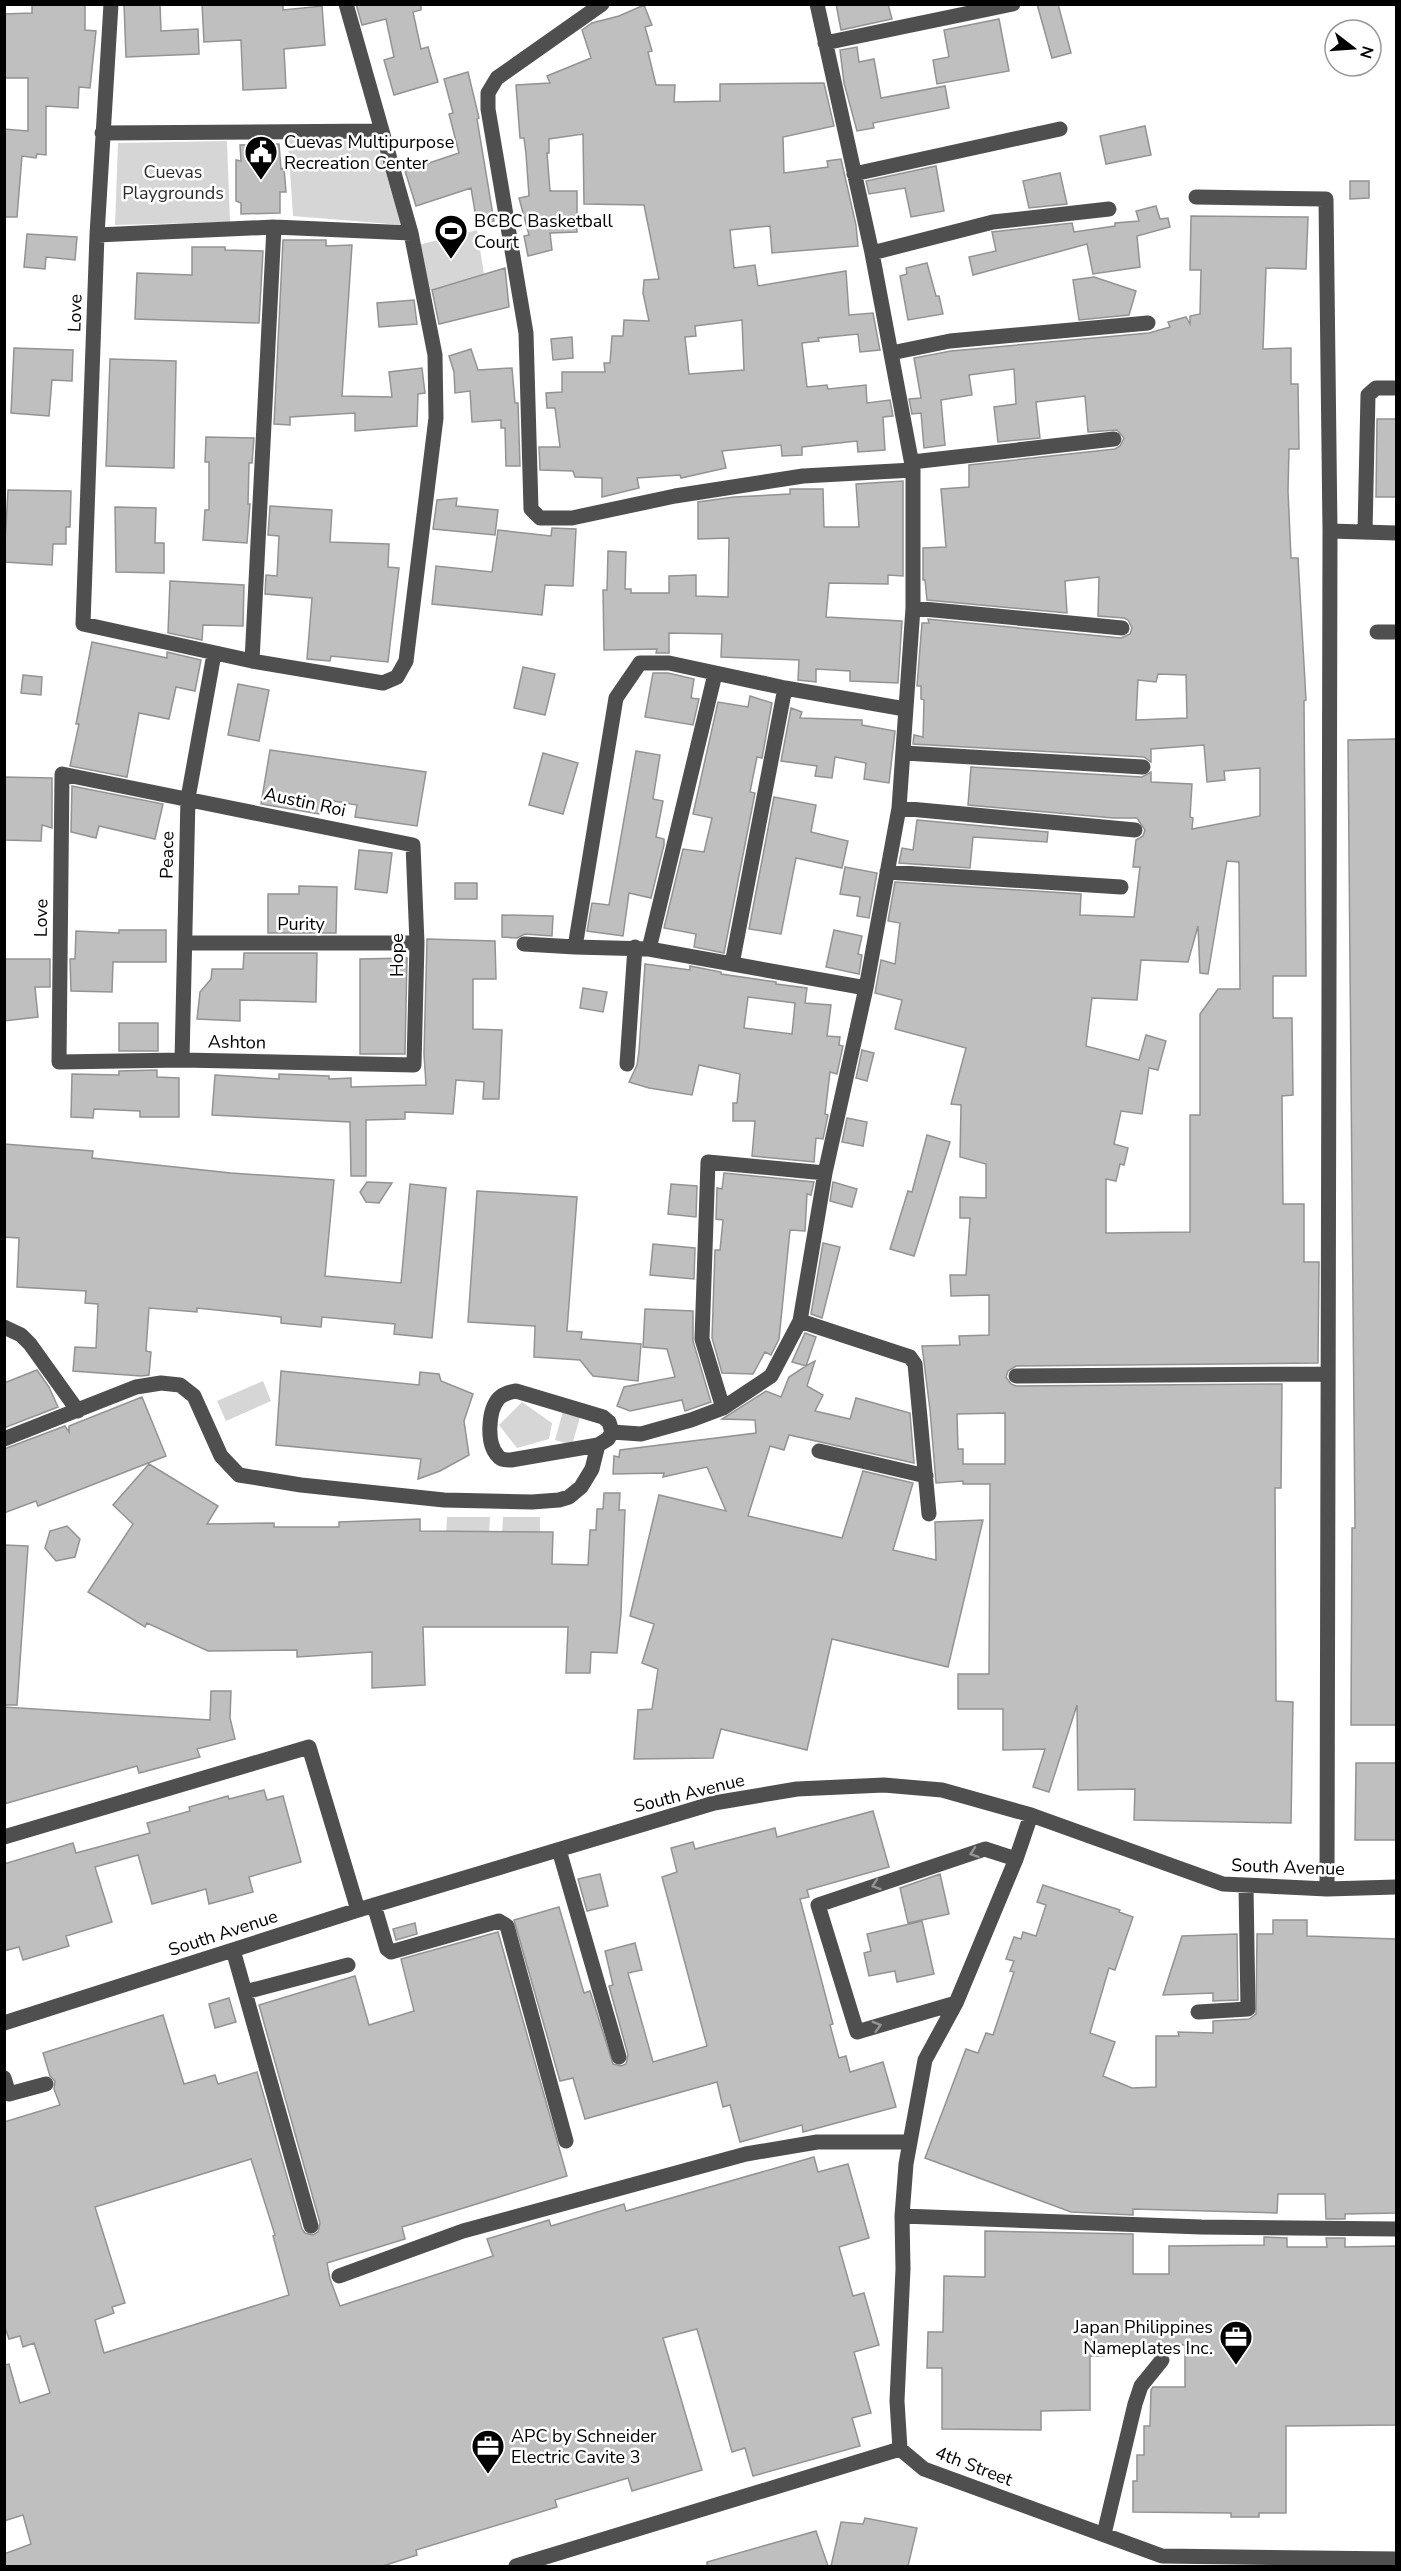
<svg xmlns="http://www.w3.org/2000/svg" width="1401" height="2571" viewBox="0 0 1401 2571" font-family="'Nunito Sans',sans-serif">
<rect width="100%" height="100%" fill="#fff"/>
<path fill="#d6d6d6" d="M288,140l88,1 26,84 -109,-9z
M227,141l3,81 -115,3 3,-82z
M477,230l7,44 -56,17 -10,-46z
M263,1381l8,20 -45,20 -9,-20z
M522,1402l30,21 -3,16 -32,9 -18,-23z
M565,1404l17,6 -10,35 -17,-5z
M447,1517h43l-1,19 -43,-1z
M503,1517h37v18h-38z"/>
<path fill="#bfbfbf" stroke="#939393" stroke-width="1.5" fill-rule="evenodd" d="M32,4h53v26l11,1 -6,57 -11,-1 -1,21 -32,-2v49l-9,-1 -1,4 -14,-2 -5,61h-13v-88l24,2v-53h-24v-64l28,-1z
M124,4h36l1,27 37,-2 1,25 -73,3z
M202,4h81v6l39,-4 3,39 -41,4 2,39 -43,2 -2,-50 -37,2z
M356,4h65v6l-8,2 8,37 7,-2 10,35 -44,13 -10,-35 10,-3 -8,-38 -24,6z
M836,4h52l4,15 -51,11z
M1037,4h21l13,49 -19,5z
M644,5l8,20 -7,2 7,24 -4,1 8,33h19l-1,17 46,-1v-17l104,-1 10,43 -51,11 1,36 44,-6 -1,-6 14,-2 15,66 2,21 -86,7 -2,-27 -40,4 4,38 21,-3 3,21 88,-15 3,44 24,-2 7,37 -20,2 -2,-18 -40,4 1,3 -17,2 5,44 20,-2 1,4 38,-4 1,18 23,-3 3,16 -10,1 2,33 -27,2 -1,-11 -55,6v8l-20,1 -1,-11 -59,6 4,17 -45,10 -1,-3 -43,3 2,10 -37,9v-19l-27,-1 -2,-6 -33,-1 -1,-23h21l-5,-39h-8l-1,-15 16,-1v-20h43l-1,-9h6l2,-27h11l1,-16 25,1 -6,-28 1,-13 15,-1 -15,-74 -60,-1 -1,-70 -34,5v14h-2l3,38h27v41l-27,1 2,17 -24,6 -4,-20 5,-1 -10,-37 10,-2 -3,-42 -2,-16h-4l-4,-53 34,-2 -3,-7 44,-18 -9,-28 10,-7 27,-7zM742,320l2,50 -55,4 -4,-37 11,-1 -1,-10z
M999,19l10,52 -72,13 -4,-24 16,-3 -5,-27z
M857,47l2,15 15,-3 7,39 64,-12 4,22 -76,15 1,5 -17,3 -13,-48 -4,-33z
M468,72l11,46 -2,1 17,102 -17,3 -6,-36 -55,18 -11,-35 54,-18 -10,-39 4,-1 -9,-34z
M1145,126l6,29 -45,9 -6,-28z
M279,144l2,25 3,-1 2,24h-6v21l-39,1v-11l-5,-2v-41l5,1 -1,-16z
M936,166l8,45 -33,6 -6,-29 -36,6 -3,-13z
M1060,173l7,31 -38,4 -6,-27z
M1350,181h19v17l-19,1z
M1156,206l4,13 8,-1 2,9 -33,9 3,31 -47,7 -6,-30 -114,31 -4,-18 27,-6 -4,-19 80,-9 2,9 41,-6v-3l24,-2 -3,-10z
M1191,216l117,1 -2,52 -40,-1 -3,81 28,-1v36h7l1,65h-10l-1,42 3,67h7l8,142 -2,1 2,275h-33v42h19l1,77 -11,1 1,108h21v58h15l-1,101 -302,3 -8,5 -2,6 5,7 5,2 266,-2 -1,104h-6l1,213 17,1 -2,121 -157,-3 1,-31 -57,1 -1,-85 -28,87 -16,-5 12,-38 -42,1v-41h-45v-35h31l1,-190h-27v-3l-27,2 -6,-73 -8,-64 38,-1 -1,-9 30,-1v-40l-38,1 -1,-21h16l4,-57h-10v-21l26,1v-34l-26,-7 1,-52 -10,-1 15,-56 -71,-19 7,-29 -27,-7 6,-33 14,4 5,-41 -12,-2 7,-39 186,12 -1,21 54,2 6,-50h-7l3,-27 7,-4 2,-6 -8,-12h-24l-145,-13 3,-38 171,10 9,-5v10l41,2 -2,33 3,1 -1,11 68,-13v-48l-36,3 1,9 -18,2 -3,-37 -53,4v13l-7,-5 -231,-13 1,-9 9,2 1,-37 -3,-1v-13h-4l5,-63h7l-1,-4 193,19 9,-4 2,-6 -4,-8 -4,-2 -26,-2 1,-39 -34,4 2,32 -140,-13 -2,-20h-2v-32l23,-1 -5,-58 28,-2v-22l146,-16 5,-3 4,-8 -7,-8 -29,2 -3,-36 -49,6 4,36 -42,4 -4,-35 22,-3 -2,-35 -45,6 3,20 -31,5 4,45 -21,3 -3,-35 -9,1 -3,-15 12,-1 -7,-40 37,-7 198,-18 21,-6 -2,-5 18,-5 4,7v-8l10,-2 1,-44h-11zM1158,674l28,1 1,43 -51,2 2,-40 18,2zM1227,861l12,1 1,127h-22l-18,25v101h-10v117l-84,1v-54l10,2 4,-17 4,1 4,-17 -14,-4 7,-33 21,3 7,-46 9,2 8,-29 -20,-6 -7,25 -53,-14 6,-48 45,2 4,-40 47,2 10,-36 2,47 8,1zM1005,1413v51h-42v-15h-5l-1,-35z
M27,234l50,3 -2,23 -29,-3 -1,12 -21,-2z
M283,240h43v6l26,-1 -10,151 50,1 -3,-25 33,-4 3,25 -7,1 -1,32 -62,5v-18l-65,4v8l-16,-1z
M192,247h33v3l38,1 -4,72 -124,-4 2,-46 55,2z
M927,263l9,33h3l4,18 -35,6 -8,-44 7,-2 -1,-6z
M505,268l4,39 -70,17 -7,-34z
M1094,277l42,14 -7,24 -50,5 -6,-40z
M414,300l3,24 -38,3 -2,-24z
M572,337l1,21 -20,2 -2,-21z
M14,348l59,2 -1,31 -20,-1 -3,36 -38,-3z
M471,349l7,21 34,-2 3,35h3l2,63h-14l-1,-38h-4v-8l-29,2 -2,-31 -15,2 -1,-21 -5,-16z
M110,359l66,2 -2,107 -68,-2z
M1377,419h19v78h-20z
M206,437l48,1 -2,25h-3l-1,41h2l-3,39 -44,-3 2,-30h4v-48h-4z
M903,481v95l-15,-1v9l-59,-1 -3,34 76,4 -4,62 -48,-2v-10l-34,-2v13l-18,-2 1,-20 -78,-3 1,-23 -53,-1v20h-13l1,-4 -53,1 -1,-60h4l1,-39 18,1 -1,37h6v4h38v-17l27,-1v21l32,1 1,-59 -31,1v-37l36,-5 56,-3v-5h33l1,38h35l-3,-43z
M8,490l63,1 -1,36h-4v17h-13l-1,21 -48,-3z
M457,498l-1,8 42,4 -3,25 -62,-6 4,-29z
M270,506l62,4 -2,32 59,2 -1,23 11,1 -11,94 -57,-6 -1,5 -23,-2 5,-61 -47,-4 1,-19 11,1 2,-40 -11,-1z
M115,507l41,1 -1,35h9v30l-48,-1z
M552,528l24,1 -3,57 -28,-1 -3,30 -110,-11 4,-38 56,6 6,-42 53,6z
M170,581l74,4 -1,41 -40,-1 -1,15 -34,-7z
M92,642l75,16v-6l34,8 -6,31 -19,-4 -7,32 -30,-6 -12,64 -57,-11 9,-42h-3z
M523,667l32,7 -10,41 -31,-7z
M653,673h15l26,6 -3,19 8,1 -6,26 -48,-8z
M23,675l19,2 -1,18 -20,-2z
M238,684l31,6 -10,51 -31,-6z
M750,696l22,7 -10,55 -5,-1 -7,35 5,1 -31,160 -30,-6 2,-13 -32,-6 19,-79 21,3 8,-34 -19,-4 25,-112 30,5z
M791,708l11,4 -2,6 62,2v5l33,6 -6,52 -25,-4 2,-16 -31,-6 -3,21 -17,-2 2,-10 -36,-5z
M1396,739v986h-45l1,-197h3l-7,-788z
M270,750l156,22 -9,54 -62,-9 2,-12 -35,-6 -3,15 -58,-10z
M636,751l24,4 -7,44 10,2 -7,36 8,2v6l-13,53 -22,-5 -6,43 -36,-5 5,-28 17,2z
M543,753l35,10 -15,51 -34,-9z
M4,777l48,1v50l-10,-3 -1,16 -37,-1z
M72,786l91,18 -8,35 -56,-13 -3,12 -25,-6z
M774,797l42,8 -5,27 37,9 -6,27 -46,-10 -15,76 -32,-5z
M917,820l131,12 -1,10 -74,-5 -3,31 -71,-5 3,-15 11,2z
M359,850l33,3 -5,40 -32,-4z
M845,867l32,6 -8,45 -12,-2 3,-19 -20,-3z
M455,883h22v16h-22z
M299,886l38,1 -1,46h-68v-39h31z
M502,915l51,1 -1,20 -27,-2 -8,4 -15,-1z
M119,930h47v32h-53l-1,30 -41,-1 -1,-32h5l1,-28 43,2z
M834,930l28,6 -4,18 4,1 -3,19 -33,-7z
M427,939l68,2 1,38h-23v50l29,1 -3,69h-16l1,-17 -28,-2 -3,34 -48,-2v7l-39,1v56h-15l-1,-54 -138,-7 3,-40 64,4v-5l50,2v3l22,-1v9l75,-2 -2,-31z
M244,953h73l-1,49 -76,-2v21l-43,-2 3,-27 11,-13 1,-10h31z
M407,958l-2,96h-45v-95z
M4,959h46v28h-15l3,30 -34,4z
M645,964l45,6v-4l31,6v2l55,8v2l31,4 -2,15 26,2 -4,31 13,1 -1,8 4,1 -6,28 -7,-2 -5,42 3,1 -5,24 -7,-1 -2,24 -62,-6 3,-35h-22v-18h4l3,-29 -41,-9 -7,30 -43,-7 -20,-6 8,-17 2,-14zM748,997l47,6 -3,31 -48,-6z
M583,988l24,4 -4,20 -23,-4z
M119,1023h39v28h-39z
M862,1050l12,3 -7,28 -11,-3z
M157,1070v7l22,1v39h-39v-6l-46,-2 -1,9 -22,-1 1,-43 47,1v-4z
M847,1118l20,4 -4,24 -21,-4z
M927,1135l23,7 -36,114 -24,-7 18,-58 4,1z
M4,1144l89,7 -1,7 139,15 103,7 -9,96 76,7 9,-99 36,4 -14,150 -38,-4 1,-10 -73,-7 -1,10 -40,-4v-6l-84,-9v4l-48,-4 -3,43 5,1 -2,23 -8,1 -68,-5 2,-24 21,1 2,-44 -13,-1 1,-12 -69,-4 2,-49 -15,-1z
M724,1173l90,9 -3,13 -4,-1 -2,37 -15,-1 -11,109 -8,16 -6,-3 -12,22 -31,-1 -10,-35 3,-88h5l3,-30 -7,-1 1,-31 5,1z
M367,1182l25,1 -13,20 -13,-1 -6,-10z
M833,1182l24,7 -5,18 -22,-6z
M671,1184l26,2 -1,31 -28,-3z
M477,1191l100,6 -10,134 15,1 -1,7 60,5 -3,37 -45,-5 -13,-16 -46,-3 1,-31 -67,-4z
M823,1243l17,4 -18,71 -11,-4z
M653,1244l42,4 -1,31 -44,-4z
M645,1309l48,2v30l18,61 -26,9 -3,-11 -52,11 -13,-5 7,-19 51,-10 -8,-28 -24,-2z
M805,1333l11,4 -10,29 9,-5 -8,25 16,9 -8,16 35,8 6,-21 54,15 4,50 -125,-28 -5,15 -14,-4 -22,70 94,22 21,-67 50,12 -20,67 43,10 -1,-38 48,-2 -35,147 -116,-28 -25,111 -86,-21 -8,29 -79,1 4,-49 14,-1 6,-40 -16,-6 12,-39 -24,-8 29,-121 67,16 -19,-44 -44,10 1,-4 -51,1 1,-18 5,1 1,-7 136,-17 -1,-13 -33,-1 44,-28 15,6 8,-20 17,-11 -14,-4z
M37,1370l12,17 9,20 -54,21v-45z
M281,1371l138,14 1,-13 19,2 2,7 32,13 -9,27 5,34 -29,16 -22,8 3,-20 -145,-14z
M142,1397l24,59 -128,50 -2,-5 -32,12v-64l61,-23 4,6v-6z
M149,1464l69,42 -11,18 67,-1v4h65v-5l81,-3v12l133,1 -1,32 36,1 2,-35h6l1,-21h6l1,-16h16l-1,17h6l-4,103 -4,40 -26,-1 -1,21h-24l2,-46h-145l2,58 -53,3v-36l-75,5v-7l-89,1 -61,-28 -2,4 -57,-35 45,-68 -20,-19z
M67,1526l13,13 -5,18 -19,4 -11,-13 5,-17z
M4,1545l24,1 -11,159h-13z
M211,1691h20l-1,27 5,21 -38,10 3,8 -61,16 -2,-7 -133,38v-97l206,13z
M1356,1763h40v77h-41z
M264,1790l3,10 16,-4 18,66 -52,15 4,15 -44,12 -3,-15 -54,15 -14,-49 -43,12 17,55 -46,14 3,10 -46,14 -4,-13 -15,4v-87l69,-21 3,10 74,-20 -3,-10 43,-12 -1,-4 39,-11 1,3z
M873,1811l16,56 -82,23 2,7 -9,2 33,125 -3,1 9,33 7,-2 4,16 33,-10 13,45 -93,25 -1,-7 -62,17 -10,-37 -7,2 -6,-25 -132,37 -12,-41 -13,3 -46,-161 45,-13 25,86 6,-2 23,73 8,2 5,-2 2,-9 -19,-69 4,-1 -8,-34 30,-8 7,27 -14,3 25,89 54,-16 -45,-169 15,-5 -6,-24 22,-6 2,7 80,-21 2,9z
M600,1874l8,32 -21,5 -9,-32z
M940,1874l9,40 -41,9 -8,-35z
M1043,1885l77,25 -1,2 14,5 -18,53 -6,-2 -19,65 25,9 -12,34 29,12 24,-1v-51h23l-1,-4 35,1v-12l36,-2 7,-5 1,-80h16v-14h34v16l89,3v274l-51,1v5h-19l-1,-25h-47l-1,19 -144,-4v6l-62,-3 -146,-54 41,-109 12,4 8,-20 7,2 21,-63 -4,-1 4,-10 -8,-2 8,-22 7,2 2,-7 13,4 10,-31 -9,-3z
M922,1921l12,53 -37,8 -2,-11 -26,5 -5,-23 7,-2 -4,-17z
M415,1923l2,11 -21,6 -3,-11z
M498,1932l69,244 -165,51 3,12 -78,24 3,16 10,27 153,-50 -6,-17 62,-19 2,6 73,-22 2,7 188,-54 4,15 30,-8 21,74 -30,9 14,49 11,-3 15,52 -25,7 17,61 -19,5 8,28 -107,30 -8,-28 -13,4 -35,-123 -34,9 39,132 -70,21 -4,-13 -73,22 2,7 -141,43 1,5 -34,11h-379v-12l27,-10 -8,-29 -19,6v-156l5,-1 11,39 30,-10 -16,-50 -11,4 -3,-11 -11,3 -5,-14v-203l56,-17 -6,-16 1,-8 -5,-5 -7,-23 120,-38 21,69 31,-9 3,9 39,-12 45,157 3,4 8,2 5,-3 2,-9 -61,-218 96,-29 14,49 45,-14 -13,-52zM251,2159l24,76 -2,1 16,59 -185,58 -9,-33 19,-7 -2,-6 13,-4 -30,-96z
M1237,1934l1,66 -25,1v-8l-50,2 19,-59z
M229,1998l7,24 -21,6 -6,-24z
M985,2231l148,3v40h36v-28l95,-1v-8l23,1v9h40l-1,-9h19v9l51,-1v179l-110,1v87h-27v4h-28v-4l-98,-1v-31h4v-26h7v-29h6l1,-36 2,-3h32v-42h-81v11h-14v54l-49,1v19l-99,-1v-61h-15l1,-36h15l1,-56 41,1z
M865,2518l52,10 -9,38h-77l10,-44 22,2z
M816,2531l12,35h-121v-4z"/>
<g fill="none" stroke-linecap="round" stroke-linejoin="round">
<path stroke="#4f4f4f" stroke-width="15" d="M111,4l-14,231 -14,389 169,37 131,22 14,-6 9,-16 30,-243 -1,-63 -24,-122 -65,-229
M602,4l-105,74 -9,15v16l38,224 5,176 9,9h32l103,-22 128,-20 110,-6
M825,43l188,-39
M102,133l279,-2
M854,174l206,-45
M1196,197l130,2 4,332 -3,1358
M97,235l177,-8 137,6
M872,253l121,-31 116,-13
M891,353l59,-12 198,-18
M912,462l202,-23
M1330,531l66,2
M1365,532l3,-137 8,-7h20
M913,608l209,20
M1377,632h19
M252,661l22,-434
M904,753l239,14
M62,774l351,71 4,98 -3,122 -232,-5 -123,2z
M899,808l236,22
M887,872l234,15
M185,943h232
M524,944l51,3
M649,949l66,-275
M732,964l53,-276
M866,988l-217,-39 -74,-2 41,-249 24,-35h29l116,25 120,21
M182,1060l6,-262 26,-144
M627,1064l8,-117
M800,1321l110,36 5,7 14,150
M4,1327l17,8 9,9 48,67
M1016,1376l312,-2
M516,1391l87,26 6,5 3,10 -4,7 -10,6 -87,15c-5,0 -10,0 -13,-4 -12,-12 -10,-46 1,-58 5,-5 11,-6 17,-7z
M723,1408l-21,-69 6,-177 117,11
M612,1432l29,2 50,-14 32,-12 48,-32 29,-55 25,-148 41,-185 33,-180 14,-200v-138l-41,-217 -55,-249
M4,1439l132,-52 25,-4 19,2 14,11 27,60 18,19 62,10 143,15 88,2 27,-2 10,-3 12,-10 11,-18 6,-24
M819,1451l107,25
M4,1837l305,-90 49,163
M559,1850l60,207
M374,1905l13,44 4,3 108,-31 8,5 59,215
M233,1950l78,276
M245,1992l103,-27
M956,2003l-99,29 -39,-127 167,-56 31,10
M1198,2012l50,-3 -2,-123
M4,2023l354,-113 356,-107 83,-14 87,-4 58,5 89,25 192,69 104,5 69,-2
M4,2078l5,16 37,-10
M902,2216l299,11 195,2
M339,2276l124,-45 283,-77 71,-12h93
M900,2449l-3,-48 6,-132 -1,-53 4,-52 19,-104 31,-57 60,-144 15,-44
M1104,2534l31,-130 6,-18 21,-26
M516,2566l384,-117 24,20 238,87 234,3"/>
</g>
<defs><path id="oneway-chevron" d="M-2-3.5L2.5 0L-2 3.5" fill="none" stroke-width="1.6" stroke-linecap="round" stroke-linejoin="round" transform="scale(1.5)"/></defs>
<g stroke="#959595">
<use href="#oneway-chevron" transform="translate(974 1853) rotate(161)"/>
<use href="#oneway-chevron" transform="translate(876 1885) rotate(162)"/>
<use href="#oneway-chevron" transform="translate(877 2026) rotate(-16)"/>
</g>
<defs>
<g id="civic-pin" transform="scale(1.725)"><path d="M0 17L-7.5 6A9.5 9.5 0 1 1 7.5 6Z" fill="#000" stroke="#fff"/><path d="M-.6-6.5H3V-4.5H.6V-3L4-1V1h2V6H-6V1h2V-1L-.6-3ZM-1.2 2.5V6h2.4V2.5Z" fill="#fff"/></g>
<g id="stadium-pin" transform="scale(1.725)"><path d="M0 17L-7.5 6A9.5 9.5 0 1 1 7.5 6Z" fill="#000" stroke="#fff"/><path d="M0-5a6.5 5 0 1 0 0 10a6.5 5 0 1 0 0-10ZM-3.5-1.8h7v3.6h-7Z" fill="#fff"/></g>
<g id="office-pin" transform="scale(1.725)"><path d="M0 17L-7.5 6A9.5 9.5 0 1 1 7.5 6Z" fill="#000" stroke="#fff"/><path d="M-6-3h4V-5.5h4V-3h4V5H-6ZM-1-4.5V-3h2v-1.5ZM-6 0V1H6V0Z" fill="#fff"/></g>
</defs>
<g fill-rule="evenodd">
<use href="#civic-pin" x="261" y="152"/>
<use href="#stadium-pin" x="451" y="231"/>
<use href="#office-pin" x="1236" y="2337"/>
<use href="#office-pin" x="488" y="2446"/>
</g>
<g text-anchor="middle" stroke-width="5" stroke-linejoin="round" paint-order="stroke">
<g font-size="18" fill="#000" stroke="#fff" text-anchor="start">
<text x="284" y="148">Cuevas Multipurpose<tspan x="284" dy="21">Recreation Center</tspan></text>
<text x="474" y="227">BCBC Basketball<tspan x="474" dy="21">Court</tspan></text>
<text x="1213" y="2333" text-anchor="end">Japan Philippines<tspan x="1213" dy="21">Nameplates Inc.</tspan></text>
<text x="511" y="2442">APC by Schneider<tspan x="511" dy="21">Electric Cavite 3</tspan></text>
</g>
<g font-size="18" fill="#2d2d2d" stroke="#fff">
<text x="173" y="178">Cuevas<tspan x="173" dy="21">Playgrounds</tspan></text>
</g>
<g font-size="18" fill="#000" stroke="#fff">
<text transform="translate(75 313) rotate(-88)" y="6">Love</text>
<text transform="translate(305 802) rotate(12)" y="6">Austin Roi</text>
<text transform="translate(167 855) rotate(-89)" y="6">Peace</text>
<text transform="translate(41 918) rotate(-89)" y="6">Love</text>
<text x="301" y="930">Purity</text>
<text transform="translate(397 955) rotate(-90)" y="6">Hope</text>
<text transform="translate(237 1042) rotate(1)" y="6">Ashton</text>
<text transform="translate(689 1793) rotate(-14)" y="6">South Avenue</text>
<text transform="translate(1288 1867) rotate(2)" y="6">South Avenue</text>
<text transform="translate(223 1933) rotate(-18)" y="6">South Avenue</text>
<text transform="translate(974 2466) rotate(21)" y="6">4th Street</text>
</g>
</g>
<rect width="1401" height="2571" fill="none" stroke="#000000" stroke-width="12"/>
<g transform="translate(1353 48) rotate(107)"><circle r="28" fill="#ffffff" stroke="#999999" stroke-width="1.5"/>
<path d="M0-4.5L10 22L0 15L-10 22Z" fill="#000000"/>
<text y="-9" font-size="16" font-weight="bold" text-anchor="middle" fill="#000000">N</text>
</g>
</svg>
